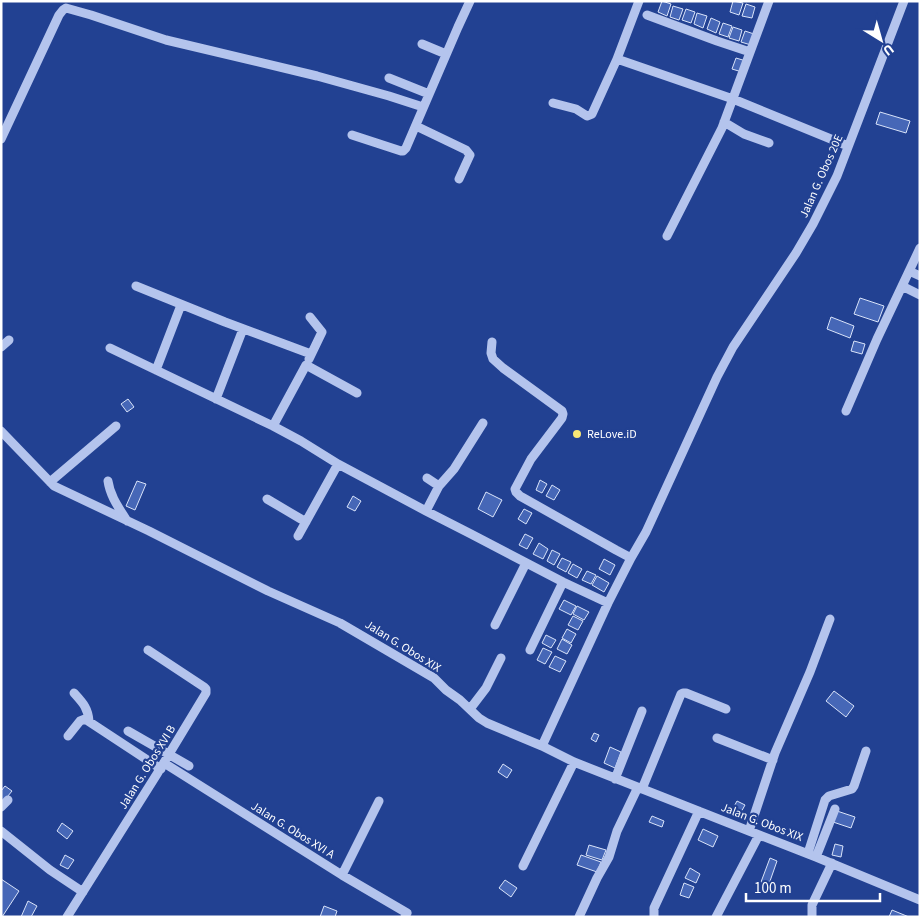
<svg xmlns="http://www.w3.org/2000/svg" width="921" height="918" viewBox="0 0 921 918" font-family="'Source Sans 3',sans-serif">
<rect width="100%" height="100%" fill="#224192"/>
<path fill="#4667b7" stroke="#d9e3f9" d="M662,1l9,3 -4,12 -9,-4z
M733,1l10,2 -4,12 -9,-3z
M746,4l9,3 -3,11 -10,-2z
M673,6l10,3 -4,11 -9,-3z
M686,9l9,3 -4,11 -9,-3z
M697,13l10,3 -4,12 -9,-4z
M711,18l9,4 -4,11 -9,-4z
M723,23l9,3 -4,11 -9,-3z
M733,27l9,3 -3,11 -10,-3z
M745,31l9,3 -3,11 -10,-3z
M736,58l10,3 -4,11 -10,-3z
M880,112l30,9 -4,12 -30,-9z
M860,298l24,8 -6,16 -24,-8z
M831,317l23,9 -4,12 -23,-9z
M854,341l11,3 -3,10 -11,-3z
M128,399l6,8 -7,5 -6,-8z
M540,480l7,4 -5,9 -6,-3z
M137,481l9,3 -11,26 -9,-4z
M552,485l8,5 -6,10 -8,-4z
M486,492l16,8 -9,17 -15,-8z
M353,496l8,5 -6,10 -8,-4z
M524,509l8,4 -6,11 -8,-5z
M525,534l8,4 -6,11 -8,-4z
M539,543l9,6 -5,10 -10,-5z
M552,550l8,4 -6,11 -7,-4z
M562,558l9,4 -5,10 -9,-5z
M604,559l11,6 -5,10 -11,-6z
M573,564l9,5 -5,9 -9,-5z
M587,571l9,4 -5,9 -9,-4z
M597,576l12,7 -5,9 -12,-7z
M564,600l12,6 -5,9 -12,-6z
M577,606l12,6 -5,8 -11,-6z
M573,616l10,5 -5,9 -10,-5z
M567,629l9,5 -5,9 -9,-5z
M546,635l10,5 -5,8 -9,-5z
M562,639l10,6 -5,9 -10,-5z
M543,648l9,4 -7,12 -8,-4z
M555,656l11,5 -6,11 -11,-5z
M834,691l20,15 -8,11 -20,-16z
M594,733l5,2 -3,7 -5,-3z
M610,747l11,5 -6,16 -11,-5z
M503,764l9,6 -5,8 -9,-6z
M5,786l7,5 -9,11 -2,-2v-9z
M737,801l8,4 -6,11 -8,-4z
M837,811l18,6 -4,11 -18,-6z
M652,816l12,5 -2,6 -13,-5z
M62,823l11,8 -6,8 -10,-8z
M703,829l15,7 -5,11 -15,-7z
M835,844l8,2 -2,11 -9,-2z
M589,845l17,5 -4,10 -16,-5z
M65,855l9,5 -6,9 -8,-4z
M581,855l20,7 -4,10 -20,-7z
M770,858l7,3 -8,23 -8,-2z
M690,868l10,6 -4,9 -11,-5z
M1,879l18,12 -17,26h-1z
M505,880l12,8 -6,9 -12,-9z
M684,883l10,4 -5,11 -9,-3z
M28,901l9,5 -6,11h-10z
M324,906l13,5 -2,6h-15z
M892,910l17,7h-20z"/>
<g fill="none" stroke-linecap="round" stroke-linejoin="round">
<path stroke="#b4c4ed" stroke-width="9" d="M647,15l70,26 33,11
M422,44l24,10
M617,59l116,40 115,47
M389,78l40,16
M553,103l23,6 11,7 5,-2 25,-55 22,-58
M724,122l20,12 25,9
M416,126l50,24 4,5 -11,24
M352,135l49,16h2l3,-3 52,-121 12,-26
M1,139l58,-124 4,-5 3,-2 25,7 75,25 151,36 72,20 34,11
M667,236l55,-108 47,-127
M909,271l11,5
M136,286l89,36 86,32
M902,286l18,9
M492,342l-1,11 2,6 10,9 59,43 1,3 -1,4 -31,41 -16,30 1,3 4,4 96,54 15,8
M1,347l8,-7
M110,348l163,78 28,15 37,23 88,47 45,23 92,48 45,21
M309,359l13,-27 -12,-15
M156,370l25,-65
M216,399l27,-70
M846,411l31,-72 43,-91
M273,426l33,-61 51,28
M1,431l53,55 95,45 119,60 72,32 94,55 12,12 14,10 19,18 8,5 55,23 32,16 175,69 67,26 104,43
M427,478l12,8
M108,481c2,15 11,27 19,40
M50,482l66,-56
M267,499l39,23
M426,511l13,-25 15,-17 29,-46
M298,536l40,-72
M495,625l31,-62
M530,650l33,-68
M74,693c9,10 14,15 15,28
M470,709l16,-21 15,-30
M128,731l61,35
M68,736l12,-15 5,-2 76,50
M717,738l56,22
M542,746l66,-143 23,-45 15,-26 71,-155 16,-30 63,-94 17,-29 24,-48 67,-175
M164,763l178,112 65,38 -2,4
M615,779l27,-68
M642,789l39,-95 2,-1h3l40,16
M1,807l7,-7
M1,831l49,39 33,22
M749,831l26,-78 35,-81 20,-53
M808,853l17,-53 4,-4 23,-7 2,-3 12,-35
M816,857l19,-48
M523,866l51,-104
M342,875l37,-74
M67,917l90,-143 49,-81v-4l-2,-2 -56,-37
M579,917l18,-39 12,-21 8,-26 21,-44
M654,917v-9l45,-97
M716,917l43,-82
M812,917v-12l20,-42"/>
</g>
<circle fill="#f9e876" stroke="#224192" stroke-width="2" cx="577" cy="434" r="5"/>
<g text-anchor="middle" stroke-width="4.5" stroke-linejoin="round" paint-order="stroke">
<g font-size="12" fill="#fff" stroke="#224192">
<text transform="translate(821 176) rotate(-66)" y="4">Jalan G. Obos 20E</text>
<text transform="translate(403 646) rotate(32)" y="4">Jalan G. Obos XIX</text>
<text transform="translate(147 767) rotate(-58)" y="4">Jalan G. Obos XVI B</text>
<text transform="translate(762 822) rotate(21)" y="4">Jalan G. Obos XIX</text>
<text transform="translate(293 830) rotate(32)" y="4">Jalan G. Obos XVI A</text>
</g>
<g font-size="12" fill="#fff" stroke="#224192" text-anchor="start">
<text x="587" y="438">ReLove.iD</text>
</g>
</g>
<rect width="921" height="918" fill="none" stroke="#ffffff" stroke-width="5"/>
<g transform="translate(881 40) rotate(143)" stroke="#224192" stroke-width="4" paint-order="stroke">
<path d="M0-4L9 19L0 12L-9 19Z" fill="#ffffff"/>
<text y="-8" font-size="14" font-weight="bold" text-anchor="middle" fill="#ffffff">U</text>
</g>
<path d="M746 893v8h134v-8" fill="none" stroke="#ffffff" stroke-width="2.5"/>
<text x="754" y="893" font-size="15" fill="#ffffff" stroke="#224192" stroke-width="4" paint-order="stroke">100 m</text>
</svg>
